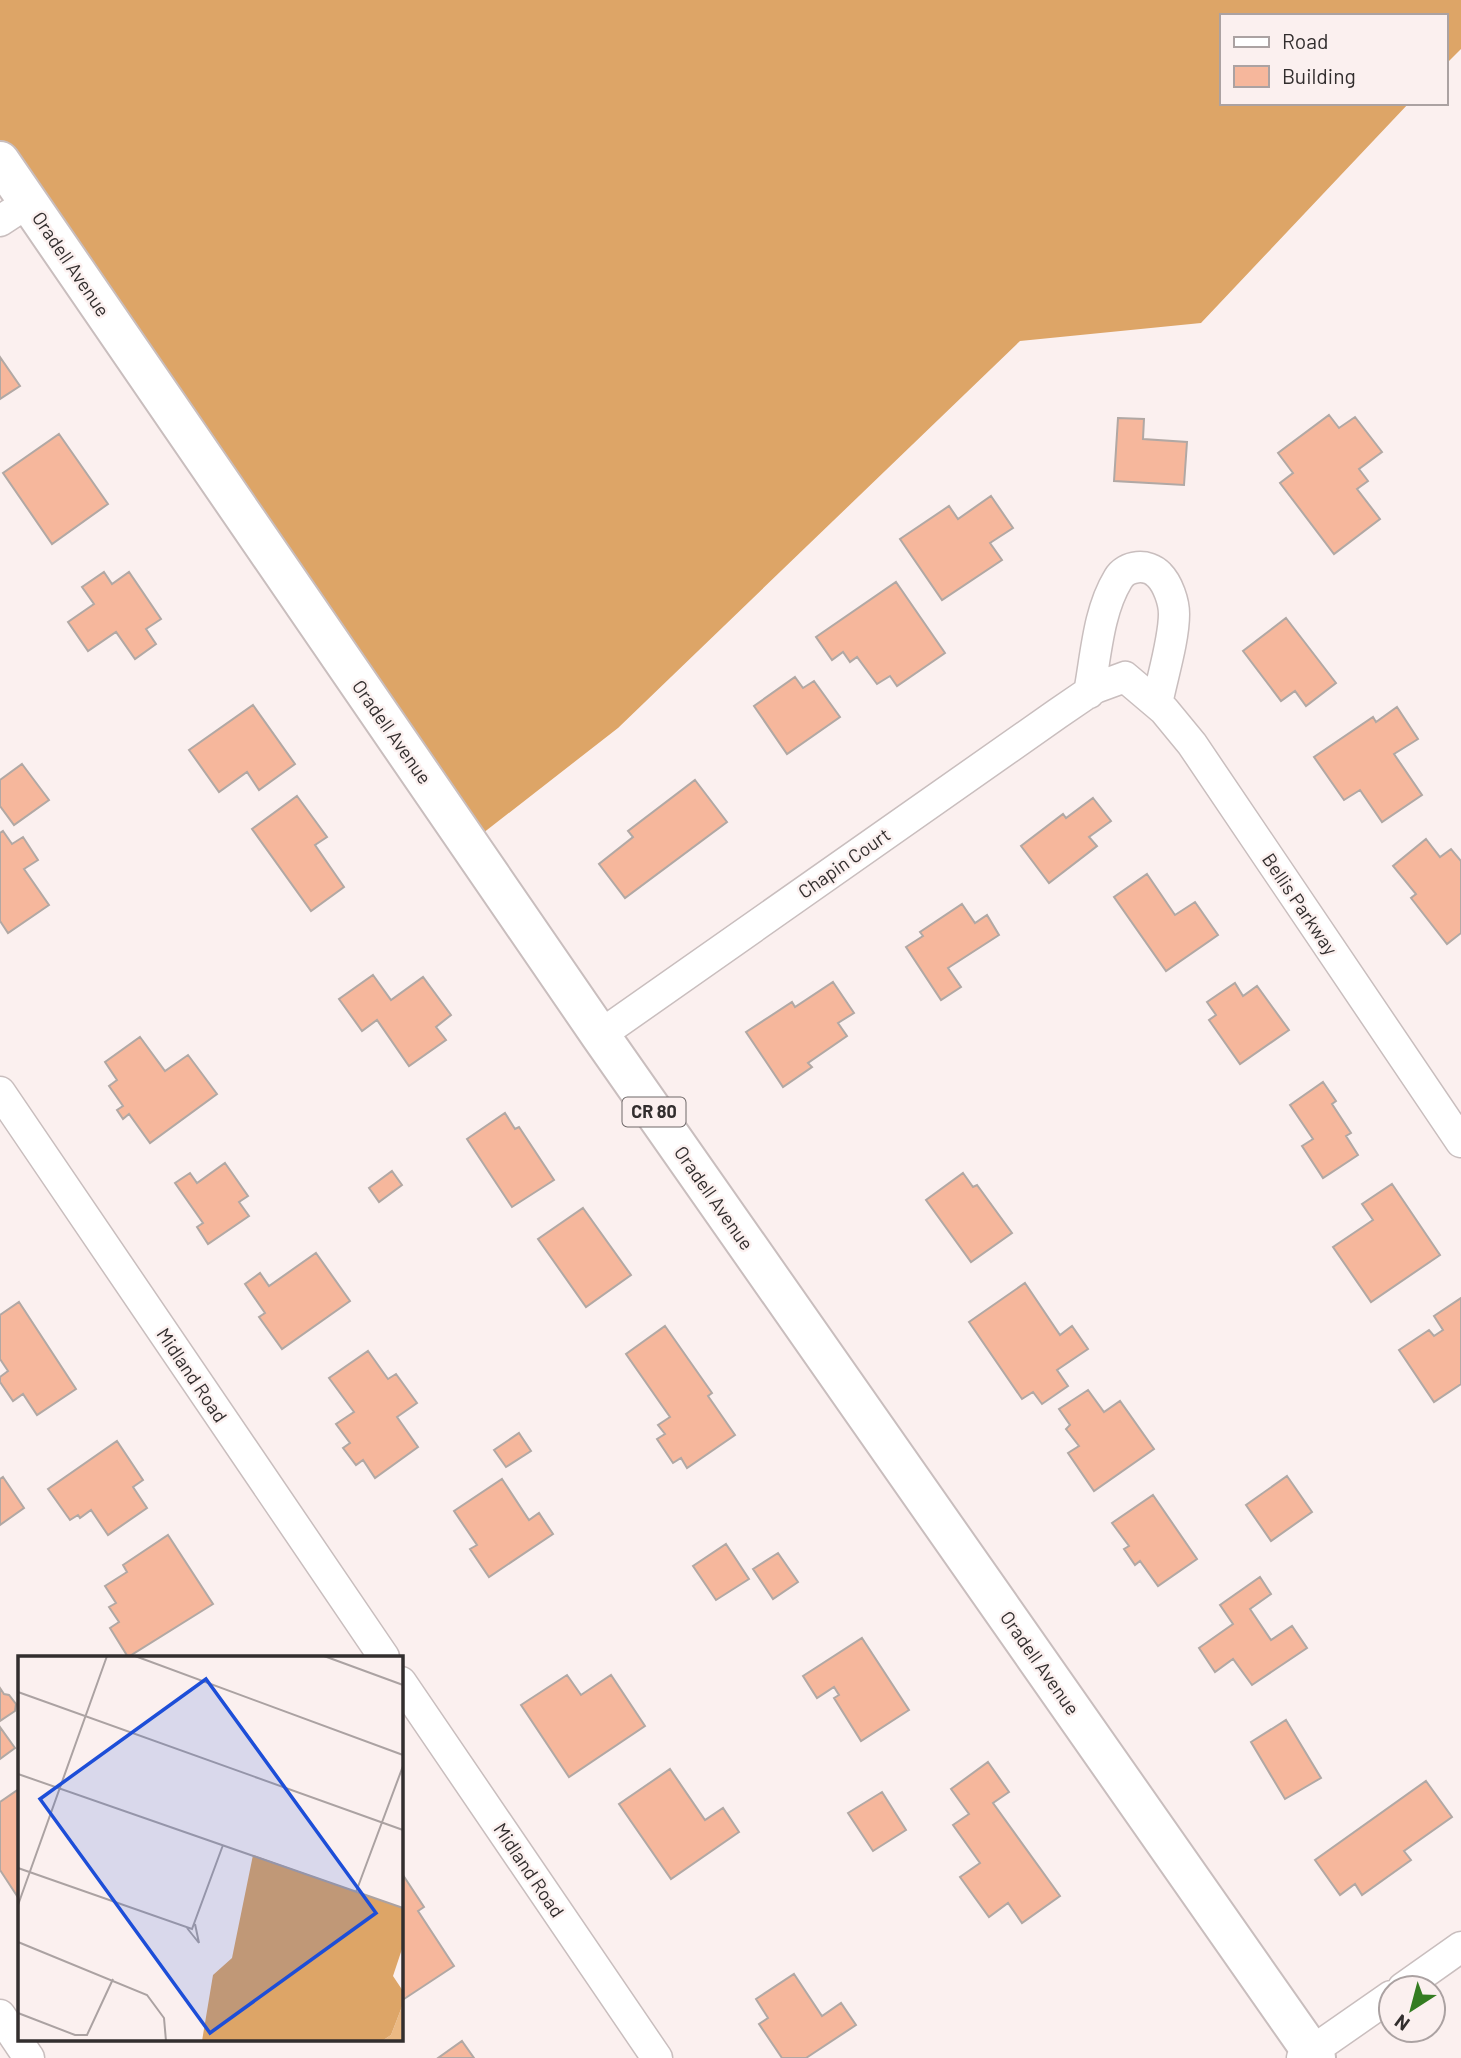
<svg xmlns="http://www.w3.org/2000/svg" width="1461" height="2058" viewBox="0 0 1461 2058" font-family="Barlow,sans-serif">
<rect width="100%" height="100%" fill="#fbf0ef"/>
<path fill="#dda567" d="M0,0h1461v49l-16,16v-49h-224v87h188l-208,220 -181,18 -402,387 -149,116 -469,-683z"/>
<path fill="#f6b79c" stroke="#b1a8a4" stroke-width="2" d="M0,357l20,29 -20,13z
M1329,415l10,13 16,-11 27,35 -23,17 9,12 -11,8 23,30 -46,35 -54,-71 13,-10 -15,-20z
M1118,418l26,1 -1,20 44,3 -3,43 -70,-4z
M59,434l49,70 -56,40 -49,-71z
M991,496l22,32 -23,15 12,17 -60,40 -42,-61 49,-33 9,13z
M104,572l8,12 17,-12 32,47 -15,10 10,15 -21,15 -19,-27 -28,19 -20,-29 26,-18 -12,-17z
M896,582l49,71 -48,33 -7,-10 -13,8 -20,-27 -7,5 -7,-10 -11,8 -16,-23z
M1286,618l50,65 -30,23 -11,-15 -14,10 -38,-50z
M795,677l8,11 11,-7 26,36 -53,37 -33,-48z
M253,705l42,59 -36,26 -12,-18 -28,20 -30,-42z
M1397,707l21,32 -24,15 28,41 -40,27 -22,-32 -16,10 -30,-43 59,-40 3,5z
M22,764l27,36 -35,25 -14,-19v-26z
M695,780l32,42 -102,76 -26,-34 34,-27 -5,-6z
M297,796l30,41 -12,8 29,42 -33,24 -59,-82z
M1093,798l18,23 -22,16 8,9 -48,37 -28,-37 42,-32 3,4z
M3,831l9,13 11,-7 15,23 -14,9 25,36 -41,28 -8,-12v-88z
M1426,839l14,18 11,-8 10,12v72l-14,11 -36,-46 5,-4 -23,-28z
M1147,874l28,41 20,-13 23,33 -52,36 -52,-74z
M962,904l13,19 12,-8 12,20 -51,33 13,19 -20,13 -35,-53 17,-11 -3,-4z
M373,975l18,25 32,-23 28,38 -15,12 10,13 -37,26 -32,-46 -15,11 -23,-32z
M833,982l21,31 -16,10 9,13 -39,27 4,4 -29,20 -37,-55 46,-30 3,5z
M1235,983l8,13 14,-10 32,44 -49,34 -31,-44 7,-5 -9,-13z
M140,1037l25,34 23,-16 29,39 -67,49 -21,-29 -6,5 -6,-9 6,-4 -14,-20 8,-6 -12,-18z
M1323,1082l13,19 -4,3 19,29 -5,3 12,19 -35,23 -21,-32 11,-7 -23,-34z
M505,1113l10,16 4,-2 35,53 -42,27 -45,-68z
M225,1163l23,33 -9,6 10,14 -41,28 -11,-17 6,-4 -28,-40 15,-10 7,10z
M392,1171l10,14 -23,17 -10,-14z
M963,1173l10,14 4,-2 35,48 -41,29 -45,-62z
M1392,1184l48,71 -69,47 -38,-55 40,-27 -11,-16z
M583,1208l48,67 -45,32 -48,-68z
M316,1253l34,48 -68,48 -23,-32 6,-4 -20,-29 15,-11 9,13z
M1025,1283l35,52 12,-9 16,23 -31,21 11,16 -26,18 -9,-12 -11,7 -53,-77z
M1461,1298v86l-27,18 -35,-52 30,-20 5,6 9,-6 -9,-14z
M19,1302l57,87 -39,26 -14,-21 -10,7 -13,-19v-5l8,-6 -8,-12v-44z
M665,1326l47,67 -4,3 27,39 -48,33 -6,-10 -8,5 -16,-24 8,-5 -7,-9 12,-8 -44,-63z
M368,1351l20,28 8,-5 21,29 -20,14 21,30 -43,31 -12,-18 -7,5 -13,-17 7,-5 -14,-19 18,-12 -25,-34z
M1088,1390l16,22 16,-11 34,48 -60,42 -26,-38 11,-7 -13,-17 4,-4 -11,-16z
M519,1433l12,18 -25,16 -12,-17z
M117,1441l26,39 -10,7 14,21 -39,27 -17,-25 -11,8 -2,-3 -8,5 -22,-31z
M1287,1476l25,36 -41,29 -25,-36z
M3,1477l21,31 -24,17v-46z
M502,1479l27,41 10,-7 14,21 -64,43 -19,-28 7,-4 -23,-34z
M1153,1495l44,64 -39,27 -18,-25 -5,4 -11,-16 5,-3 -17,-23z
M168,1535l45,69 -85,53 -18,-29 9,-6 -10,-15 7,-4 -11,-17 22,-14 -4,-7z
M726,1544l23,35 -33,21 -23,-34z
M778,1553l20,29 -25,17 -20,-30z
M1260,1577l11,17 -21,15 21,31 21,-14 15,22 -55,37 -19,-26 -18,13 -16,-24 34,-24 -13,-19z
M862,1638l47,72 -48,31 -27,-43 5,-3 -5,-8 -17,11 -14,-22z
M567,1675l14,20 30,-20 34,51 -76,51 -48,-72z
M0,1688l4,6 5,1 7,9 -1,7 -15,10z
M1286,1720l35,58 -36,21 -34,-57z
M0,1727l15,21 -15,11z
M988,1762l21,30 -16,11 67,93 -38,27 -14,-20 -19,14 -29,-40 20,-14 -27,-38 16,-11 -18,-25z
M670,1769l35,51 18,-12 16,24 -68,47 -52,-75z
M1426,1781l26,36 -48,34 7,9 -49,35 -7,-11 -15,11 -25,-35z
M19,1789v110l-19,-29v-68z
M882,1792l24,38 -33,21 -25,-38z
M401,1872l23,35 -6,4 36,55 -53,35z
M794,1974l28,42 19,-13 15,22 -50,33h-24l-23,-34 9,-6 -12,-19z
M462,2041l12,17h-36z"/>
<g fill="none" stroke-linecap="round" stroke-linejoin="round">
<g stroke="#c9bebe" stroke-width="33">
<path id="street" d="M0,221l29,-19
M1089,693c7,-37 9,-81 29,-114 8,-14 30,-16 41,-4 9,9 15,27 15,39 0,26 -12,64 -17,90
M600,1035l457,-321 38,-26 30,-11 39,33 28,34 269,398
M0,1092l384,565
M401,1682l256,376
M1403,1988l58,-41
M0,2015l29,43
M1302,2058l89,-62"/>
</g>
<g stroke="#c9bebe" stroke-width="42">
<path id="primary" d="M0,161l600,874 716,1023"/>
</g>
<use href="#street" stroke="#fff" stroke-width="30"/>
<use href="#primary" stroke="#fff" stroke-width="38"/>
</g>
<g text-anchor="middle" stroke-width="5" stroke-linejoin="round" paint-order="stroke">
<rect fill="#fbf0ef" stroke="#6e6868" stroke-width="2" x="622.5" y="1097.5" width="63" height="29" rx="5"/>
<g font-size="18" font-weight="bold" fill="#322e2e">
<text x="654" y="1118">CR 80</text>
</g>
<g font-size="19" fill="#322e2e" stroke="#fbf0ef">
<text transform="translate(71 264) rotate(56)" y="7">Oradell Avenue</text>
<text transform="translate(392 732) rotate(55)" y="7">Oradell Avenue</text>
<text transform="translate(844 863) rotate(-35)" y="7">Chapin Court</text>
<text transform="translate(1300 904) rotate(56)" y="7">Bellis Parkway</text>
<text transform="translate(714 1198) rotate(55)" y="7">Oradell Avenue</text>
<text transform="translate(192 1375) rotate(56)" y="7">Midland Road</text>
<text transform="translate(1040 1663) rotate(55)" y="7">Oradell Avenue</text>
<text transform="translate(529 1870) rotate(56)" y="7">Midland Road</text>
</g>
</g>
<g transform="translate(18 1656)">
<rect width="385" height="385" fill="#fbf0ef"/>
<path d="M385,348v37h-21l9,-6z" fill="#ebb983"/>
<path d="M235,199l150,53v38l-10,30 10,15v13l-12,31 -9,6h-180l11,-66 19,-17z" fill="#dda567"/>
<path fill="none" stroke="#aba2a2" stroke-width="2" d="M117,0l268,99M306,0l79,29M0,36l385,138M0,118l385,134M0,212l174,61 31,-84M338,236l47,-126M0,249l89,-249M169,272l12,15 -4,-19M0,286l129,53 17,23 2,23M0,357l57,22h12l26,-56"/>
<path fill="#1d4ed8" fill-opacity="0.15" stroke="#1d4ed8" stroke-width="3.5" d="M188,23l170,234 -166,120 -170,-234z"/>
<rect width="385" height="385" fill="none" stroke="#322e2e" stroke-width="3.5"/>
</g>
<rect x="1220" y="14" width="228" height="91" fill="#fbf0ef" stroke="#aba2a2" stroke-width="2"/>
<rect x="1234" y="37" width="35" height="10" fill="#ffffff" stroke="#aba2a2" stroke-width="2"/>
<text x="1282" y="49" font-size="21" fill="#322e2e">Road</text>
<rect x="1234" y="66" width="35" height="21" fill="#f6b79c" stroke="#aba2a2" stroke-width="2"/>
<text x="1282" y="84" font-size="21" fill="#322e2e">Building</text>
<g transform="translate(1412 2009) rotate(216)"><circle r="33" fill="#fbf0ef" stroke="#aba2a2" stroke-width="2"/>
<path d="M0-5L12 26L0 18L-12 26Z" fill="#347c21"/>
<text y="-10" font-size="19" font-weight="bold" text-anchor="middle" fill="#322e2e">N</text>
</g>
</svg>
